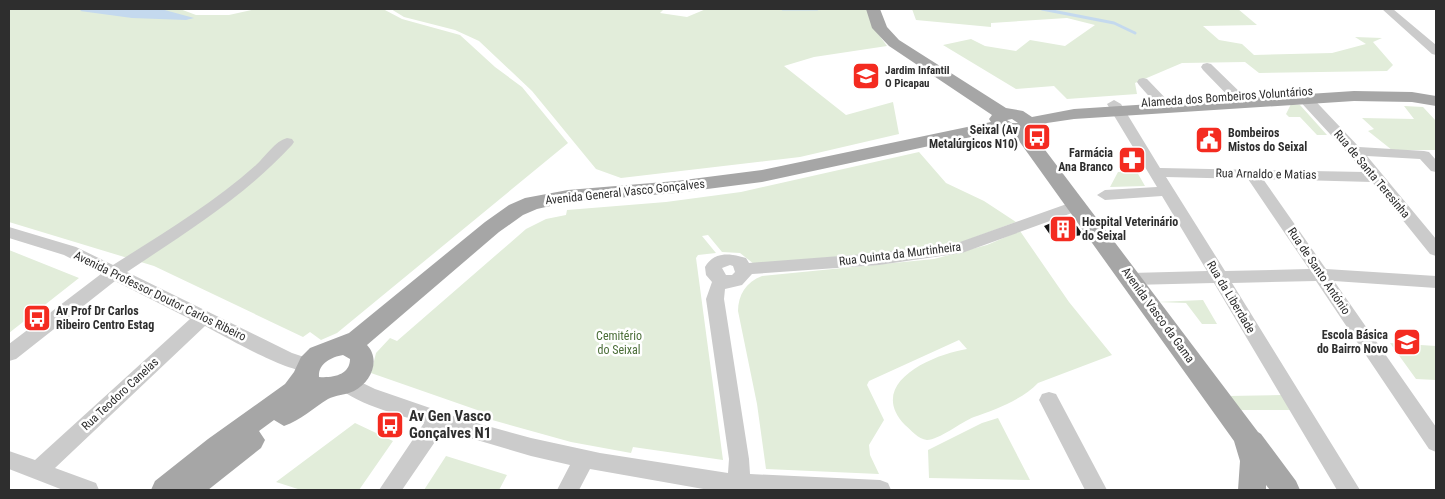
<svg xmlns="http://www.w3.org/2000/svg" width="1445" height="499" viewBox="0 0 1445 499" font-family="'Roboto Condensed',sans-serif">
<rect width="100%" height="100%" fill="#fff"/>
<path fill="#e2edda" d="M9,9h171l16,6h33l27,-6h127l19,10 58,16 35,32 27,20 46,56 -231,190 -16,7 -11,-8 -7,5 -149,-71 -145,-44z
M391,9h273l-4,4 27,4 19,-8h161l6,18 14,19 -73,11 -30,9 62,49 47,-13 6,32 -99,23 -179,21 -25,-9 -64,-78 -53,-50 -24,-11 -51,-13z
M912,9h326l19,16 -54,1 16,14 23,4 12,11 78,-2 34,-9 -11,-7 27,1 -9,4 20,23 -6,6 -128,2 -14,-11 -63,1 -47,20 2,11 -70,5 -13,-13 -38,3 -73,-44 28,-6 14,7 31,5 14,-11 35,6 30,-21 -28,-7 -76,5v4l-75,-7z
M1291,104l9,1 27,30h-10l-17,-18h-11l-3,-3z
M1404,106l19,1 13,14v29h-44l-24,-19 6,-2 -12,-11 52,1z
M919,152l27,31 38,18 32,21 -68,25 -194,17 -14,-11 -18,-1 -14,-17 -6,1 14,17 -18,2 -2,3 27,202 -90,-13 -2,6 -60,-11 -93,-26 2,-5 -109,-38 5,-20 14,-15 7,3 129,-112 20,-10 20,-4 1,-5 99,-8 75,-10z
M1118,172h19l8,14 -35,1z
M1020,231l49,71 43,53 -74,28c-15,16 -43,27 -64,34 -13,5 -35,23 -47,23 -9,-1 -16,-10 -22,-15 -40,-42 29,-71 62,-76l-8,-9 -90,41 -2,4 17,35 -15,25 1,10 9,19 -113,-5 -9,-65 -19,-93c0,-16 8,-29 24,-35l172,-17 53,-14z
M9,250l70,28 -70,55z
M1203,300l14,24h-15l-16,-21 -29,-1z
M1390,343l46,3v34l-20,-1z
M1282,395l9,15h-54l-10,-14z
M998,418l32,62 -101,-2 -1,-28 54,-27z
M355,423l38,18 -34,49h-58l-25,-8z
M446,456l61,19 -8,15h-75z"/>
<path fill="#c4d9ee" d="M83,9h78l33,9 -8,2 -54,-2 -52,-7z"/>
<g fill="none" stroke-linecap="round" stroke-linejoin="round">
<path stroke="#c4d9ee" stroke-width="3" d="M783,9h34
M1042,9l72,14 21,10"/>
</g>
<path fill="#151515" d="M1065,217l4,6 8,3 6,9 -30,4 -9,-13z"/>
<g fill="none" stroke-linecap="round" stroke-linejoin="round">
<path fill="#cbcbcb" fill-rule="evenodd" d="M1382,9h11l43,36v10l-4,-1z
M1207,63l4,1 37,36 2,3 -2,3h-10l-35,-36 -2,-3 2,-3z
M1143,78l4,1 25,26 2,3 -2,3h-10l-23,-26 -2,-3 2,-3z
M1300,89l5,1 54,57 65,4 5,1 7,8v12l-5,-1 -11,-12 -53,-3 69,83v17l-6,-2 -58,-72 -109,-3 63,90 110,7v12l-102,-7 102,146v25l-7,-3 -113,-168 -84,2 128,207h-23l-123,-207 -83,2 -6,-2 -2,-4 2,-4 6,-2 76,-2 -45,-75 -57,4 -8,-5 8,-5 52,-3 -50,-83 7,-4 7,4 39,64 205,4 -70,-76 -1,-3zM1166,177l82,2 61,90 -84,2z
M287,138l5,1 2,3 -2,3c-48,52 -107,88 -165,127l165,81 24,8 2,5 -2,5c-20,7 -90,-34 -111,-45l-150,142 41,15 3,7h-36l-54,-21v-18l26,9 155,-141 -75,-38 -99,78 -7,2v-17l92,-70 -37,-19 -55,-17v-11l67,20 37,18c49,-31 99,-61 143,-100 9,-8 19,-24 31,-27z
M1078,200l5,1 3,4 -3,4 -121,44 -83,12 -127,9 -10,11 -17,4 -1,10 25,160 1,15 130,6 8,3 3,7h-182l-119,-21 -11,21h-22l13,-25 -39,-9 -88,-26 -41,60h-23l45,-67c-20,-7 -78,-21 -88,-40l3,-6 7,-2 29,14 87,30 69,19 69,15 128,20 1,-14 -23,-160 6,-17 -6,-7 -1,-8c9,-16 25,-14 41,-9l3,5 130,-10 81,-11zM730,265l3,1 2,6 -3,3h-6l-4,-7z
M1049,392l7,2 51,96h-22l-46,-90 3,-6z"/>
<path fill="#a6a6a6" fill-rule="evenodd" d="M866,9h14l7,18 12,13 107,68 17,3 9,6 42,-8 280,-18 58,1 24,4v10l-24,-4 -58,-1 -280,18 -27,4 -17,7 228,302 3,2 35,47 4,9h-30l-4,-5v5h-28l2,-29 -6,-20 -220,-307 -15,-3 -237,51 -86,11 -108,9 -31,7 -14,6 -24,17 -132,113c14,15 4,37 -13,46 -8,4 -19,4 -26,8 -15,9 -27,21 -44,27l-10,-6 -15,11 6,9 -4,8 -53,42h-57l4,-9 53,-42 77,-55 9,-12 7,-15 9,-9 39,-15 136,-111 24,-17 16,-7 43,-8 108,-9 86,-11 229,-48 -2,-3 3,-4 -103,-69 -17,-18zM1012,119l6,4h-6l-5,-3zM343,355l7,4c0,16 -17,19 -31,18 -1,-13 12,-20 24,-22z"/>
</g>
<defs>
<g id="school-square" transform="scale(1.4375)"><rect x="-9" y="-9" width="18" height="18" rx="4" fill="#f42b20" stroke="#fff"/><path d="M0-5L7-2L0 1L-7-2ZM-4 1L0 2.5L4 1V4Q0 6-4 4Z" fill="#fff"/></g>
<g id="bus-square" transform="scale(1.4375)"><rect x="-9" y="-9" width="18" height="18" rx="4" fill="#f42b20" stroke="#fff"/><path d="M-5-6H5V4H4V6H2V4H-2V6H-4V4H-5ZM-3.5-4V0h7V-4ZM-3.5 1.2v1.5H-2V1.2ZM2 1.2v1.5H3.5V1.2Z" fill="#fff"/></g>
<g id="civic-square" transform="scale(1.4375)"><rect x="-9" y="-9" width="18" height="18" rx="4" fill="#f42b20" stroke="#fff"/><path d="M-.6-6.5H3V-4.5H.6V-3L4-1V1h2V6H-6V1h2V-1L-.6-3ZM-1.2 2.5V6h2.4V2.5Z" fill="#fff"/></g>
<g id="pharmacy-square" transform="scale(1.4375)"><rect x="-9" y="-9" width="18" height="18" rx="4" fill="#f42b20" stroke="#fff"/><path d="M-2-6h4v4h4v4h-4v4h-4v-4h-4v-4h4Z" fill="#fff"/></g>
<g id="building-square" transform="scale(1.4375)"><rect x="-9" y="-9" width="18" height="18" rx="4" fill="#f42b20" stroke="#fff"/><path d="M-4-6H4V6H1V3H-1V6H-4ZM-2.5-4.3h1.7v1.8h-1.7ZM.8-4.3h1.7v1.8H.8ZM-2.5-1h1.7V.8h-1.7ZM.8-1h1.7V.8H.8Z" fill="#fff"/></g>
</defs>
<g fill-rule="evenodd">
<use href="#school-square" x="866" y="76"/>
<use href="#bus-square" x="1037" y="137"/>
<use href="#civic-square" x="1209" y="140"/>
<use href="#pharmacy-square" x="1132" y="160"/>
<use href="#building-square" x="1063" y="229"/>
<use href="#bus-square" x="37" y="318"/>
<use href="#school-square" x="1407" y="342"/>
<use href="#bus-square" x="390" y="425"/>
</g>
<g text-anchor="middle" stroke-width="5" stroke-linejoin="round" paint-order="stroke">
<g font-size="11" font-weight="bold" fill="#2e2e2e" stroke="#fff" text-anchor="start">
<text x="885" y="74">Jardim Infantil<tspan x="885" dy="13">O Picapau</tspan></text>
</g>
<g font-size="12" fill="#2e2e2e" stroke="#fff">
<text transform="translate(1227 97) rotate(-4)" y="4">Alameda dos Bombeiros Voluntários</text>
<text transform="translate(1266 174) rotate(1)" y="4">Rua Arnaldo e Matias</text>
<text transform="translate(1372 174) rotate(50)" y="4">Rua de Santa Teresinha</text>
<text transform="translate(625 192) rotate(-6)" y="4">Avenida General Vasco Gonçalves</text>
<text transform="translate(900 254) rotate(-7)" y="4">Rua Quinta da Murtinheira</text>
<text transform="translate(1319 271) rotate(56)" y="4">Rua de Santo António</text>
<text transform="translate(160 296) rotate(26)" y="4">Avenida Professor Doutor Carlos Ribeiro</text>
<text transform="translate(1231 297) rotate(59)" y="4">Rua da Liberdade</text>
<text transform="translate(1158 315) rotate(54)" y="4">Avenida Vasco da Gama</text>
<text transform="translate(120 394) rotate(-43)" y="4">Rua Teodoro Canelas</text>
</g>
<g font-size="12" font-weight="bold" fill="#2e2e2e" stroke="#fff" text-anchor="end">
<text x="1018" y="134">Seixal (Av<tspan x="1018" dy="14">Metalúrgicos N10)</tspan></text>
<text x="1228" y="137" text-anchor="start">Bombeiros<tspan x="1228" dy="14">Mistos do Seixal</tspan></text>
<text x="1113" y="157">Farmácia<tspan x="1113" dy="14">Ana Branco</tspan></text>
<text x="1082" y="226" text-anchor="start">Hospital Veterinário<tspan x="1082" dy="14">do Seixal</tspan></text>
<text x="56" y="315" text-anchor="start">Av Prof Dr Carlos<tspan x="56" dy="14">Ribeiro Centro Estag</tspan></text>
<text x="1388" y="339">Escola Básica<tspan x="1388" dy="14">do Bairro Novo</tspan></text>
</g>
<g font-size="12" fill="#4a6d37" stroke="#fff">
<text x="619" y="340">Cemitério<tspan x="619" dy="14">do Seixal</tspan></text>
</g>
<g font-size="15" font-weight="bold" fill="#2e2e2e" stroke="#fff" text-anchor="start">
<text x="409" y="421">Av Gen Vasco<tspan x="409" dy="17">Gonçalves N1</tspan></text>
</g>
</g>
<rect width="1445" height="499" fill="none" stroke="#2e2e2e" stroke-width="20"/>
</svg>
